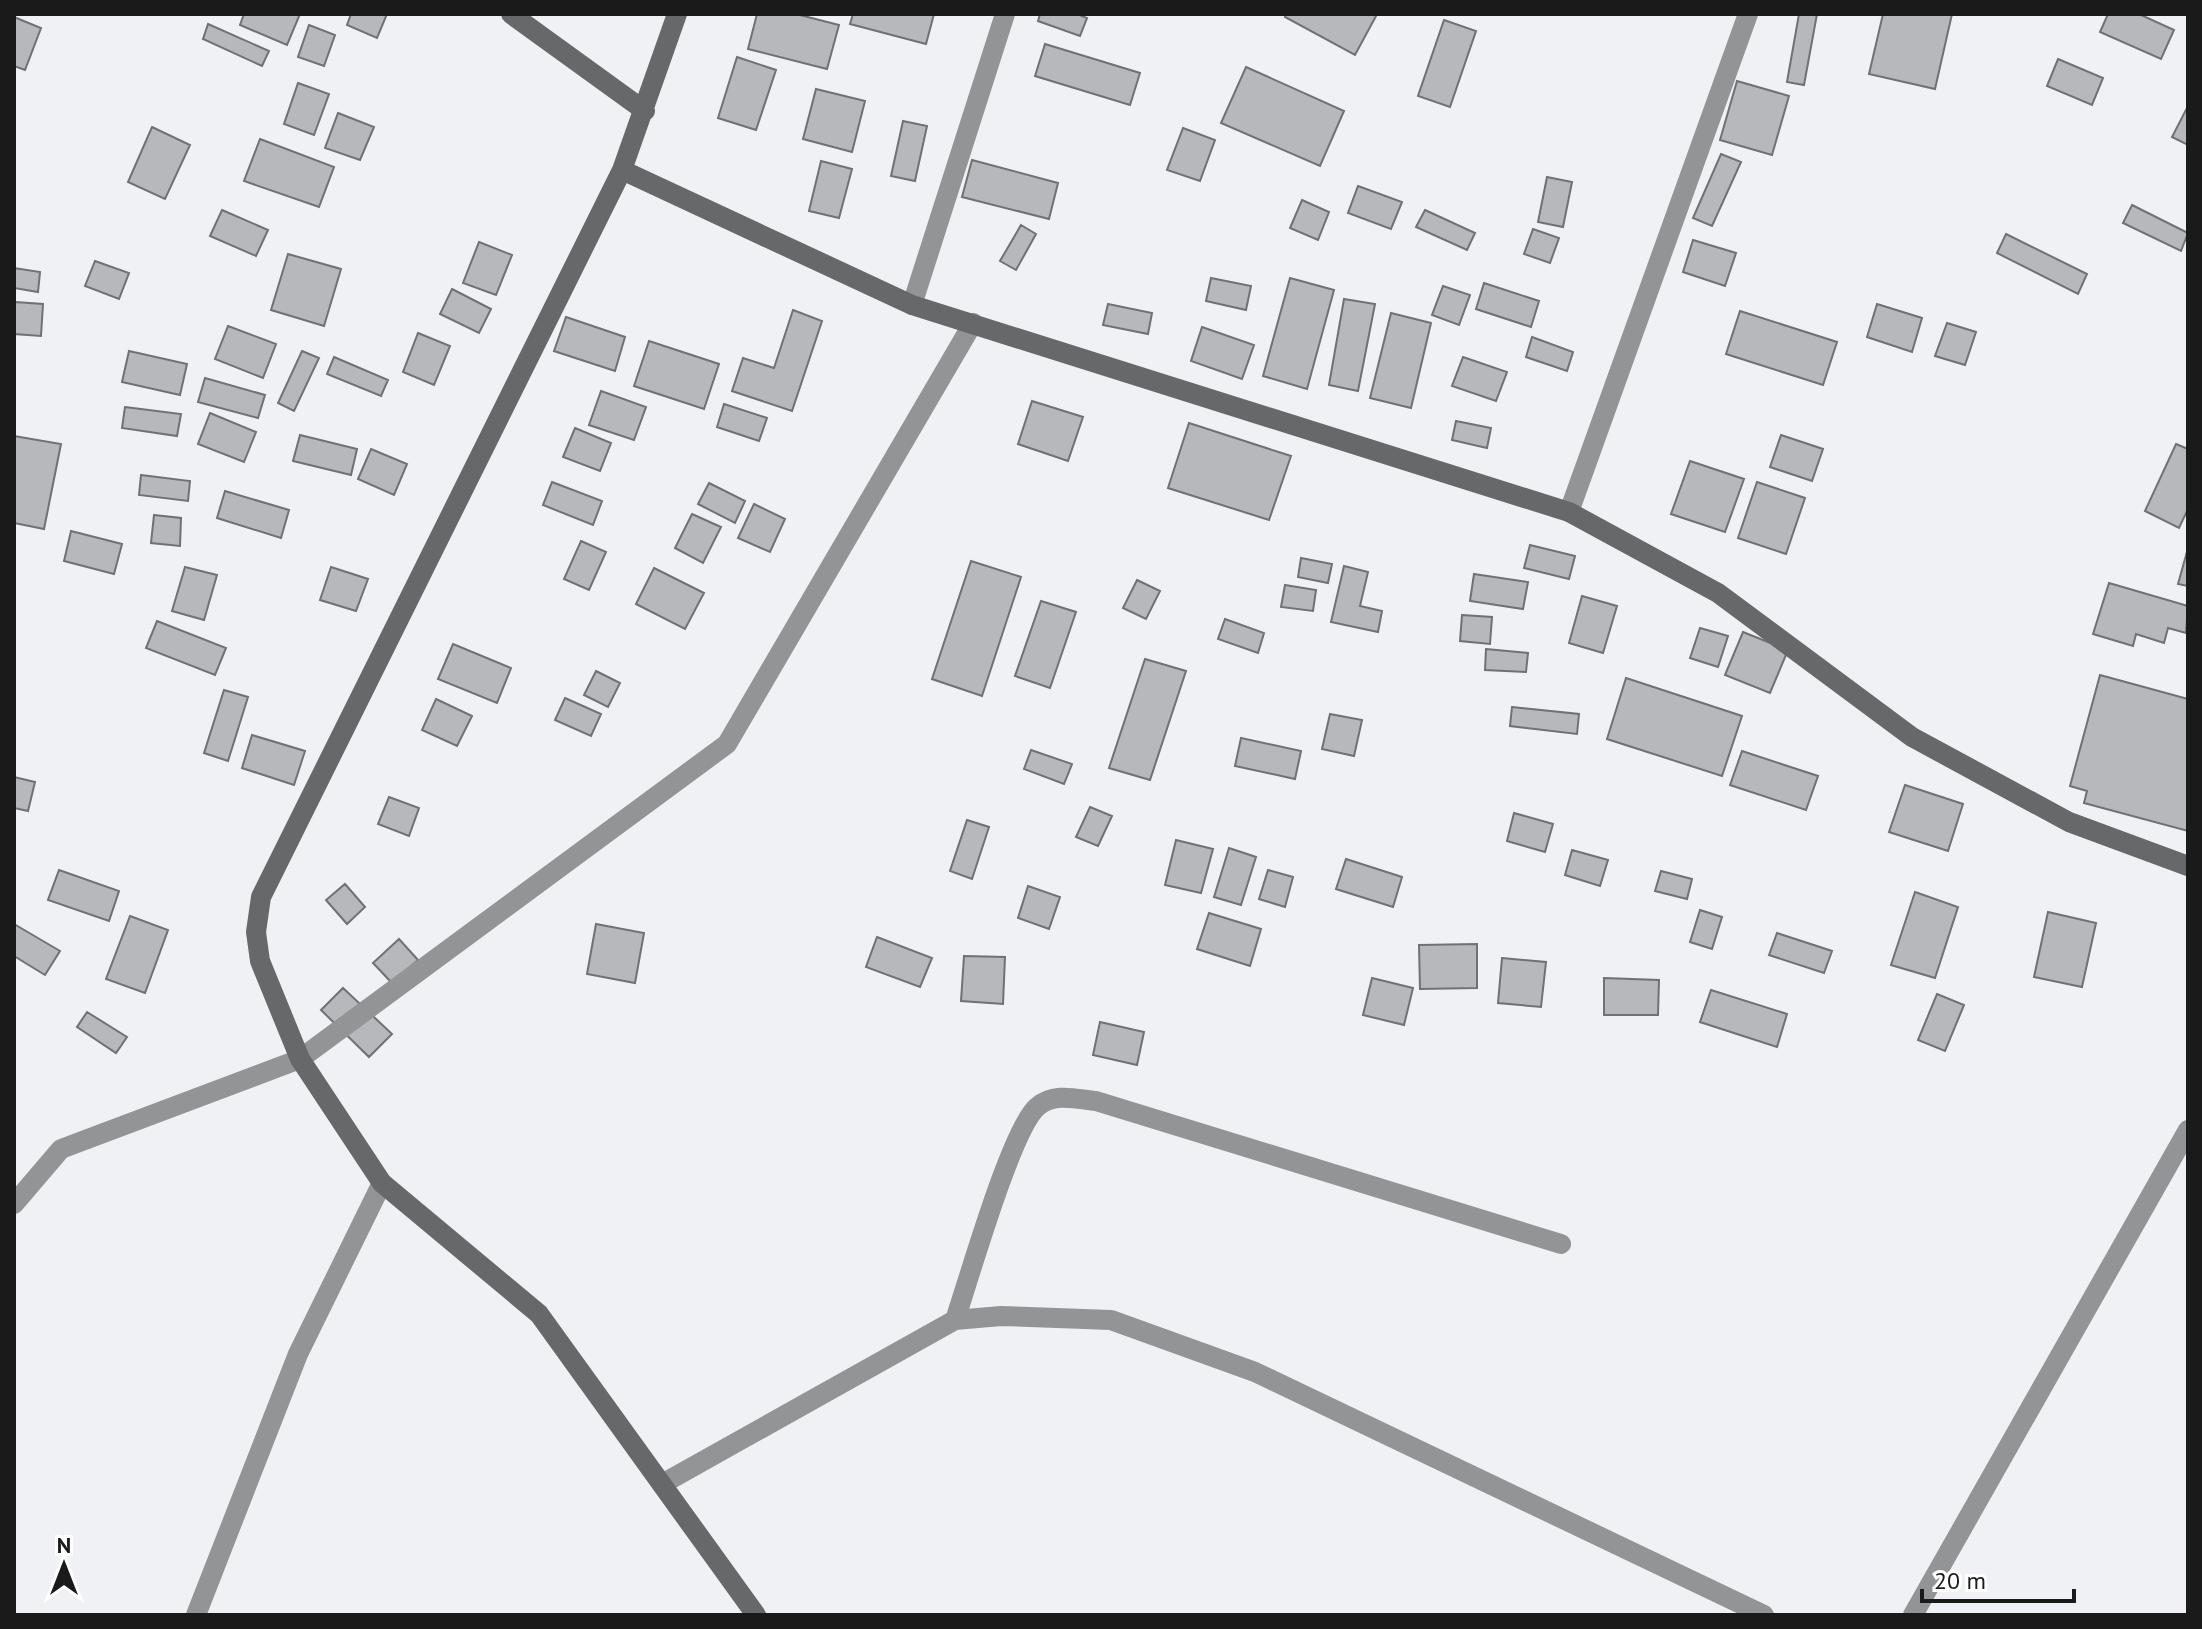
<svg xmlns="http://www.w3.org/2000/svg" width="2202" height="1629" viewBox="0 0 2202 1629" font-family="'PT Sans',sans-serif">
<rect width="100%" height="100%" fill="#f0f1f4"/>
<path fill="#b6b8bb" stroke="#707174" stroke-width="2" d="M244,14h56l-13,31 -47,-20z
M351,14h36l-10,24 -30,-13z
M757,14h39l43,11 -12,44 -79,-20z
M853,14h81l-8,30 -76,-20z
M1040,14h37l10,4 -7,18 -42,-15z
M1286,14h87l3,2 -21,39 -70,-38z
M1799,14h18l-13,71 -17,-3z
M1883,14h69l-17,75 -66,-15z
M2108,14h31l35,16 -13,29 -61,-27z
M14,17l27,11 -16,42 -11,-4z
M1444,20l32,11 -26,76 -32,-11z
M208,24l61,27 -7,15 -59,-27z
M309,25l26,10 -11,31 -26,-9z
M1045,44l95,29 -10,32 -95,-29z
M737,57l39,13 -20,60 -38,-12z
M2058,59l45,19 -11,27 -45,-19z
M1246,67l98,44 -24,55 -99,-43z
M1737,81l52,15 -17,59 -52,-15z
M298,83l31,11 -15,41 -30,-11z
M816,89l49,12 -13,51 -49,-13z
M2188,106v39l-16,-8z
M338,113l36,14 -14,33 -35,-12z
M903,121l24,5 -12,55 -24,-5z
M152,127l38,18 -25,54 -37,-17z
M1183,128l32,12 -15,41 -33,-11z
M260,139l74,28 -15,40 -75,-26z
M1721,154l20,8 -29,64 -19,-8z
M972,160l86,23 -9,36 -87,-22z
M821,161l31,8 -13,49 -30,-7z
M1547,177l25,5 -9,45 -25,-5z
M1358,186l44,16 -11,27 -43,-16z
M1302,200l27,12 -11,28 -28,-12z
M2132,205l56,28 -7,18 -58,-28z
M222,210l46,20 -12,26 -46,-20z
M1425,210l50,23 -8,17 -51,-23z
M1021,225l15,9 -20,36 -16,-9z
M1533,229l26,9 -9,25 -26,-9z
M2006,234l81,40 -9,20 -81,-41z
M1693,240l43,13 -11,33 -42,-14z
M479,242l33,13 -16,40 -33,-12z
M288,254l53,15 -17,57 -53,-16z
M95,261l34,12 -10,26 -34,-13z
M14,268l26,4 -2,20 -24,-4z
M1211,278l40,8 -5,24 -40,-9z
M1290,278l44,12 -27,99 -44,-13z
M1484,283l55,18 -8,26 -55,-18z
M1443,286l27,9 -11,30 -27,-10z
M452,289l39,20 -12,24 -39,-19z
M1344,299l31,5 -17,87 -29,-6z
M15,302l28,2 -2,32 -27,-2z
M1108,304l44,9 -4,21 -45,-9z
M1877,304l45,14 -10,34 -45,-15z
M793,310l29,11 -30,90 -60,-20 11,-33 31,10z
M1740,311l97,31 -14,43 -97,-31z
M1391,313l40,10 -20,85 -41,-10z
M566,317l59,20 -10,34 -61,-20z
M1947,323l29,9 -11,33 -30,-9z
M228,326l48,18 -13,34 -48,-19z
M1202,327l52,18 -12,34 -51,-18z
M418,333l32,13 -16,39 -31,-13z
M1532,337l41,15 -6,19 -41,-14z
M649,341l70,23 -15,45 -70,-23z
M129,351l58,13 -7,31 -58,-13z
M302,351l17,7 -25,53 -16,-8z
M334,357l54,23 -7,16 -54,-22z
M1463,357l44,15 -11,29 -44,-15z
M205,378l60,17 -7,23 -60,-16z
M601,391l45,16 -12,33 -45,-15z
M1032,401l51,16 -15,44 -50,-17z
M724,404l43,14 -8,23 -42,-14z
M125,407l56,7 -4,22 -55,-8z
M210,413l46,19 -12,30 -46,-18z
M1456,421l35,7 -4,20 -35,-8z
M1189,423l102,33 -22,64 -101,-32z
M575,428l36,15 -11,28 -37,-14z
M300,435l57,14 -6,26 -58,-14z
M1781,435l42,14 -11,32 -42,-14z
M14,436l47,8 -17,85 -30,-6z
M2176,444l12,5v60l-9,19 -34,-17z
M371,449l36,15 -13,31 -36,-16z
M1690,461l54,18 -19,53 -54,-18z
M141,475l49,6 -2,20 -49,-6z
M552,482l50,19 -9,24 -50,-20z
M1757,482l48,16 -19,56 -48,-16z
M709,483l36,18 -10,22 -37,-19z
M225,491l64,19 -8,28 -64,-20z
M754,504l31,15 -15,33 -32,-14z
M692,514l29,13 -18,36 -28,-15z
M154,515l27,3 -1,28 -29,-3z
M71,531l51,13 -8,30 -50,-13z
M581,541l25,11 -17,38 -25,-11z
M1530,545l45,11 -6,23 -45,-11z
M2188,548v38l-10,-2z
M1301,558l31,6 -4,19 -30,-6z
M971,561l50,16 -39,119 -50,-17z
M1344,566l24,6 -8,34 22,5 -4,21 -47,-10z
M185,567l32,8 -13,45 -32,-9z
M331,567l37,12 -12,32 -36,-11z
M654,568l50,25 -19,36 -49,-25z
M1474,574l54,8 -5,27 -53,-8z
M1137,580l23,11 -14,28 -23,-11z
M2109,583l79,23 -2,27 -18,-5 -4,15 -28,-9 -3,12 -40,-12z
M1285,585l31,5 -3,21 -32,-4z
M1582,596l35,10 -14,47 -34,-10z
M1041,601l35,11 -26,76 -35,-12z
M1462,615l30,2 -2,27 -30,-3z
M1225,619l39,14 -6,20 -40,-14z
M157,621l69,27 -11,27 -69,-27z
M1700,628l28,8 -10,31 -28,-9z
M1743,632l45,18 -18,43 -45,-18z
M453,644l58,24 -14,35 -59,-24z
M1486,649l42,4 -2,19 -41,-2z
M1145,659l41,12 -36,109 -41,-12z
M596,671l24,12 -12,24 -24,-12z
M2100,675l88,24v132l-104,-28 3,-12 -17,-5z
M1626,678l116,38 -20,60 -115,-37z
M224,690l24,7 -20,64 -24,-8z
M565,698l36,16 -10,22 -36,-16z
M436,699l36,17 -15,30 -35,-16z
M1512,707l67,7 -2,20 -67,-8z
M1330,714l32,6 -8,36 -32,-7z
M252,735l53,16 -11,34 -52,-17z
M1241,738l60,13 -6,28 -60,-13z
M1031,750l41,14 -8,20 -40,-15z
M1742,751l76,25 -12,34 -76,-25z
M14,777l21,5 -7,29 -14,-3z
M1905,785l58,19 -15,47 -59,-19z
M389,797l30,11 -10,28 -31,-12z
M1090,807l22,9 -14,30 -22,-9z
M1514,813l39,11 -8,28 -38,-11z
M967,820l22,7 -17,52 -22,-8z
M1176,840l37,9 -12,44 -36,-8z
M1229,848l27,9 -15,48 -27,-8z
M1572,850l36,10 -8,26 -35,-11z
M1346,859l56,18 -9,30 -57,-18z
M59,870l60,21 -10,30 -61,-21z
M1268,870l25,7 -8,30 -26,-8z
M1661,871l31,8 -5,20 -32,-8z
M345,884l20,23 -18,17 -21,-24z
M1028,886l32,11 -11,32 -31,-11z
M1915,892l43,15 -23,71 -44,-13z
M1700,910l22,7 -10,32 -22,-7z
M2048,912l48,11 -14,64 -48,-10z
M1209,913l52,16 -11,37 -53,-17z
M130,916l38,14 -23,63 -39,-14z
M14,924l46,27 -15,24 -31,-19z
M596,924l48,9 -9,50 -48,-9z
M1777,933l55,18 -8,22 -55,-18z
M877,937l55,21 -12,29 -54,-20z
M399,939l19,21 -26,23 -19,-20z
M1477,944v44l-57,1 -1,-44z
M964,956l41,1 -2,47 -42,-3z
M1502,958l44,4 -5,45 -43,-4z
M1372,978l41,10 -9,37 -41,-10z
M1604,978l55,2 -1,35h-54z
M343,988l49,46 -23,23 -48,-47z
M1711,990l76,24 -10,33 -77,-25z
M1937,994l27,11 -19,46 -27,-11z
M87,1012l40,25 -11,16 -39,-26z
M1100,1022l44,10 -7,33 -44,-10z"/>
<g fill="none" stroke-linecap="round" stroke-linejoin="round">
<path stroke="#939495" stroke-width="20" d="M912,305l93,-291
M1569,512l179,-498
M14,1204l47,-55 239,-90 427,-315 246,-421
M955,1320c14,-41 56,-190 82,-213 17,-15 39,-8 59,-6l465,143
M662,1484l293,-164 46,-4 110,4 144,52 509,243
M196,1615l102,-261 84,-171
M1913,1615l275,-485"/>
<path stroke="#67686a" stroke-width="20" d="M511,14l134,97
M677,14l-55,156 -361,727 -5,35 4,29 40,98 82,124 157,131 217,301
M622,170l290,135 657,207 149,81 194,144 157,85 119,44"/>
</g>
<rect width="2202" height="1629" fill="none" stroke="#1a1a1b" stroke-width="32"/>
<g transform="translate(64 1565)" stroke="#fefefe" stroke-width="6" paint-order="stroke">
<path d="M0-6L14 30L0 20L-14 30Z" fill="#1a1a1b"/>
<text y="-12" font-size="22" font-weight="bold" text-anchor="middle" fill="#1a1a1b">N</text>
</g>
<path d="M1922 1589v12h152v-12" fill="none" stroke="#1a1a1b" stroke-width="4"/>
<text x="1934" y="1589" font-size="24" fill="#1a1a1b" stroke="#fefefe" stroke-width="6" paint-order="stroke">20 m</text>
</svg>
